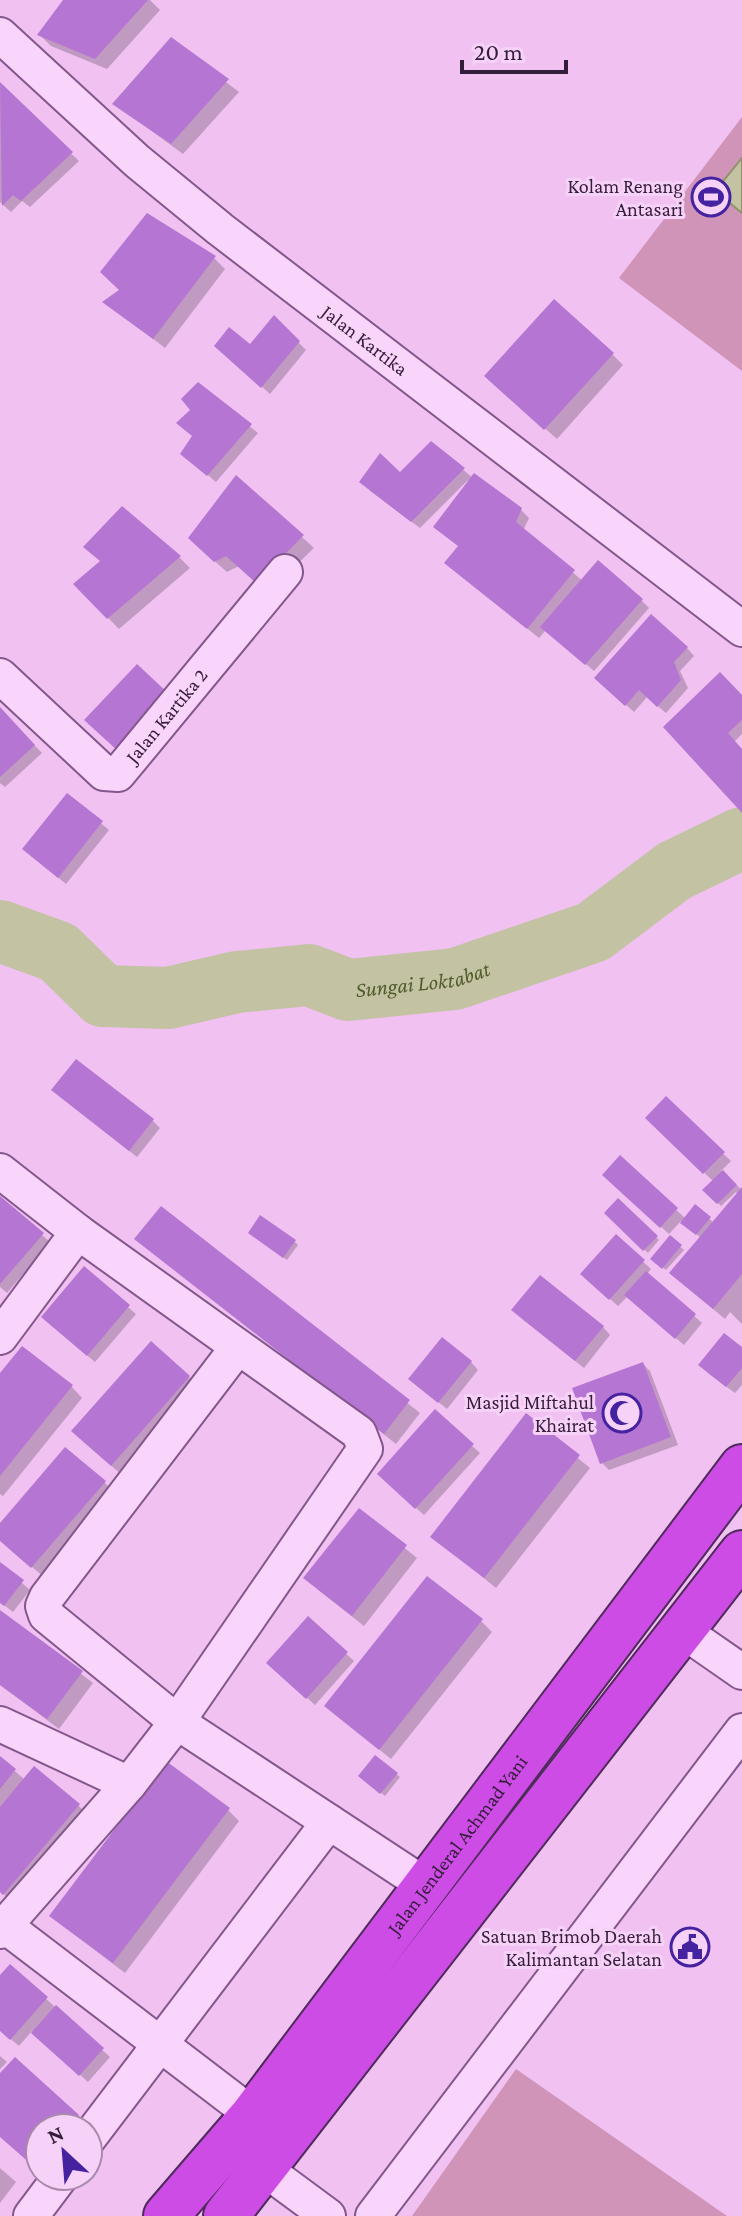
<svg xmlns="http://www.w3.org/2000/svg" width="742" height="2216" viewBox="0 0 742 2216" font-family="'Crimson Pro',serif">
<rect width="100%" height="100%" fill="#f0c1f1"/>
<path fill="#d094b8" d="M742,117v254l-123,-93z
M516,2069l211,147h-315z"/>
<path fill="#c3c3a4" stroke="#91926a" stroke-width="2" d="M742,158v55l-27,-22z"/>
<path fill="#0003" d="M65,0h85l10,10 -53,59 -56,-23 -11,-11z
M171,40l68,52 -56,62 -68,-50z
M0,86l79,75 -49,46 -8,-6 -11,11 -11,-10z
M214,258l11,11 -60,79 -60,-46 16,-11z
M274,318l32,32 -36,44 -45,-41 25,-6z
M612,354l11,11 -66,74 -59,-52z
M198,385l60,48 -42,49 -25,-21z
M431,443l42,35 48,32 8,8 -6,13 60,50 58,19 8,8 -55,63 -48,-41 -7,8 -57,-46 -23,-45 10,-68 -49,49 -51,-38 31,-15z
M237,478l77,70 -46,44 -29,-26 -12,6 -26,-23z
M179,557l11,11 -71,61 -43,-44z
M687,648l7,8 -14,15 8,17 -22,25 -19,-16 -13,15 -30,-27z
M742,698v36l-8,8 8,9v59l-76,-83z
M1,711l41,42 -37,34 -5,-4z
M68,796l41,34 -43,54 -34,-28z
M61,1097l92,24 7,7 -23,29z
M666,1099l65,62 -10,10 21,19v134l-12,-12 -5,7 -42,-35 18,-46 -20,-17 -12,13 -57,-52 8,-24 66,61 10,-12 18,16 24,-29 -2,-2 -15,14 -16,-16 9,-8 -67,-64z
M0,1198l50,44 -43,51 -7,-6z
M618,1201l41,39 -11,13 -42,-40z
M162,1208l258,205 -24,31 -259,-205z
M253,1236l41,5 4,4 -11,15z
M616,1237l35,32 -4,5 55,49 -18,22 -56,-49 -10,10 -28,-25z
M670,1238l14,12 -18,20 -13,-12z
M84,1269l52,45 -41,48 -44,-37z
M521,1318l82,9 7,8 -26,33z
M742,1350v35l-7,8 -27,-20z
M471,1362l7,8 -31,39 -28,-23z
M643,1364l7,7 28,74 -69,25 -7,-7z
M0,1377l71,9 11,12 -79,98 -3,-2z
M189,1377l11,11 -77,88 -39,-34z
M526,1416l64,52 -94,120 -64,-52z
M472,1446l8,7 -56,62 -37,-33z
M104,1482l11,11 -71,84 -44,-37v-13z
M359,1511l58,47 -53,68 -47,-37z
M0,1564l30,26 -17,22 -13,-10z
M0,1612l93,71 -34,46 -59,-44z
M308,1619l46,42 -39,44 -39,-35z
M481,1621l11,11 -101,127 -65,-53z
M0,1758l25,22 53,25 11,11 -74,88 -15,-13z
M396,1774l4,3 -15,19 -21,-17z
M228,1810l11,11 -114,152 -62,-47z
M10,1966l100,91 -22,25 -56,-51 -13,15 -19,-16v-52z
M0,2056l7,6 -7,7z
M0,2076l77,40 11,11 -48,1v43l-40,-36z
M0,2168l16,14 -16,21z"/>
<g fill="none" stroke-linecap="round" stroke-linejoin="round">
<path stroke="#c3c3a4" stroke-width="62" id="s1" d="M0,931l58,21 45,44 65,2 69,-16 72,-7 39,15 107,-11 138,-47 81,-61 68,-33"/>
</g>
<path fill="#b575d2" d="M63,0h85l-53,59 -58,-24z
M171,37l58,42 -58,65 -59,-40z
M0,82l73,70 -52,49 -8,-6 -11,11z
M147,213l69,43 -63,83 -51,-37 17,-12 -19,-18z
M554,299l60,54 -70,77 -60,-54z
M274,315l26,26 -39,47 -47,-42 15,-19 21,17z
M198,382l54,42 -45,52 -27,-22 12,-18 -16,-13 14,-13 -9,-11z
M431,441l34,27 -54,54 -52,-40 21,-29 20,19z
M474,473l48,35 -6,14 59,48 -48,59 -83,-66 14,-17 -25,-19z
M236,475l68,60 -48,48 -30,-27 -12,6 -26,-24z
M122,506l59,50 -74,63 -34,-35 27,-23 -17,-14z
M598,560l45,39 -58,66 -45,-38z
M651,614l37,33 -14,15 7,18 -24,27 -18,-17 -14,16 -31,-28z
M137,664l33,31 -52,56 -34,-31z
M720,672l22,23v25l-14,13 14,16v64l-79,-86z
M0,707l35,38 -35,32z
M67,793l36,28 -45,57 -36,-29z
M76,1059l78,60 -25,32 -78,-61z
M666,1096l59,56 -22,22 -58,-56z
M620,1155l58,53 -18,20 -58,-53z
M723,1170l14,15 -20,19 -15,-14z
M742,1187v87l-29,35 -44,-36z
M0,1196l44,37 -44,51z
M618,1198l40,38 -15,15 -39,-38z
M695,1204l16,13 -15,18 -16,-12z
M161,1206l249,194 -26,34 -250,-195z
M260,1215l36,25 -13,18 -35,-25z
M616,1234l29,26 -36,40 -29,-26z
M670,1235l12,10 -20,24 -12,-10z
M84,1266l46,39 -43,51 -46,-39z
M646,1271l50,43 -21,25 -51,-44z
M540,1275l64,51 -29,35 -64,-51z
M724,1333l18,14v21l-16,19 -28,-22z
M442,1337l30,24 -34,42 -30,-24z
M151,1341l39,35 -79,90 -40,-35z
M22,1346l51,39 -73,91v-103z
M643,1362l28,75 -71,27 -28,-76z
M435,1409l39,35 -59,65 -38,-35z
M526,1413l54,42 -96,123 -54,-41z
M65,1447l41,34 -75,87 -31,-27v-18z
M359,1508l48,37 -55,71 -49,-38z
M0,1562l24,18 -20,26 -4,-3z
M427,1576l56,43 -104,131 -55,-44z
M0,1610l83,61 -36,48 -47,-34z
M308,1616l40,36 -42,47 -40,-36z
M375,1755l23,18 -18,21 -22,-18z
M0,1756l16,13 -16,20z
M166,1761l64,47 -117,155 -64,-47z
M34,1766l46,38 -77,91 -3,-3v-85z
M10,1964l38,33 -38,43 -10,-9v-56z
M56,2005l48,43 -25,28 -48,-43z
M15,2057l64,58 -13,13h-26v29l-8,8 -32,-28v-64z"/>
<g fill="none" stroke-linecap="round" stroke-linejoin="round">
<g stroke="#82578c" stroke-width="38">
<g id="minor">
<path id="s2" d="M0,35l137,126 83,68 522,400"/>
<path id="s3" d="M0,676l104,97 14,1 167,-202"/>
<path d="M0,1171l78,61 -78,105"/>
<path d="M238,1347l-191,250 -4,9 3,9 131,107 248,163"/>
<path d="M683,1631l59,41"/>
<path d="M0,1724l129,60"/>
<path d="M0,1922l253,193"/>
<path d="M0,1931l129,-147 48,-62 188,-273 -6,-16 -281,-201"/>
<path d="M88,2139l241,-317"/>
<path d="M263,2168l65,48"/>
<path d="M31,2216l30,-40"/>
<path d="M373,2216l369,-485"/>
</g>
</g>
<g stroke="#4e2c5a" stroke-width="48">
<g id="highway">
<path id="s4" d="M166,2216l87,-101 489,-648"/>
<path d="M226,2216l516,-663"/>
</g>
</g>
<use href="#minor" stroke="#fad5fb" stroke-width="34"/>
<use href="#highway" stroke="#ce4ce6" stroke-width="44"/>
</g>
<defs>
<g id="stadium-ring" transform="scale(2)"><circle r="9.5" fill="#f7d2f8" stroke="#4523a0" stroke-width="1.5"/><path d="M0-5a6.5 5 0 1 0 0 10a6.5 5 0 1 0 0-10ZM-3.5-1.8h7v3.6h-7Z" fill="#4523a0"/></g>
<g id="mosque-ring" transform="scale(2)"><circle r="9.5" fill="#f7d2f8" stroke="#4523a0" stroke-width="1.5"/><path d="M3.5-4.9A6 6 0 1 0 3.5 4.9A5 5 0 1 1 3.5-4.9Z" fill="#4523a0"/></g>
<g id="civic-ring" transform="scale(2)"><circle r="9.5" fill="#f7d2f8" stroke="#4523a0" stroke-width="1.5"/><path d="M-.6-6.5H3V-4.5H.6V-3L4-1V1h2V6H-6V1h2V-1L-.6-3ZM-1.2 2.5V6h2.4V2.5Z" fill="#4523a0"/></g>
</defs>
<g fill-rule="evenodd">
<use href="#stadium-ring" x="711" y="197"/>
<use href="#mosque-ring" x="622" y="1413"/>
<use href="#civic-ring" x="690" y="1947"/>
</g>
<g text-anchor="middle" stroke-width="6" stroke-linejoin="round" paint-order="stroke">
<g font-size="20" fill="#341d3b" stroke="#f7d2f8" text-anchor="end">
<text x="683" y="193">Kolam Renang<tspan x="683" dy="23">Antasari</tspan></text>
<text x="594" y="1409">Masjid Miftahul<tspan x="594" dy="23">Khairat</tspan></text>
<text x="662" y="1943">Satuan Brimob Daerah<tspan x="662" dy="23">Kalimantan Selatan</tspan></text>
</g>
<g font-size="20" fill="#341d3b" stroke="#f7d2f8">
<text dy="7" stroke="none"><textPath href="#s2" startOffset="476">Jalan Kartika</textPath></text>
<text dy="7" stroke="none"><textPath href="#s3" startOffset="232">Jalan Kartika 2</textPath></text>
<text dy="7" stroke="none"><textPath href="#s4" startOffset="472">Jalan Jenderal Achmad Yani</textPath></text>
</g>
<g font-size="22" font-style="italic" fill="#515c2b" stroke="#f7d2f8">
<text dy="8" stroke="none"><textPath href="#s1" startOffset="450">Sungai Loktabat</textPath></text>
</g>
</g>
<g transform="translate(64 2152) rotate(334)"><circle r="38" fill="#f7d2f8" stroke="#a98aac" stroke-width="2"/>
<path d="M0-6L14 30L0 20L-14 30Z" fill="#4523a0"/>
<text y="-12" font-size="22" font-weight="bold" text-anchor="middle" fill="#341d3b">N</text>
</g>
<path d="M462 60v12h104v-12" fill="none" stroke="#341d3b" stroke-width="4"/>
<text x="474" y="60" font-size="24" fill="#341d3b" stroke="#f7d2f8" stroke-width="6" paint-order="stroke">20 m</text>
</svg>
